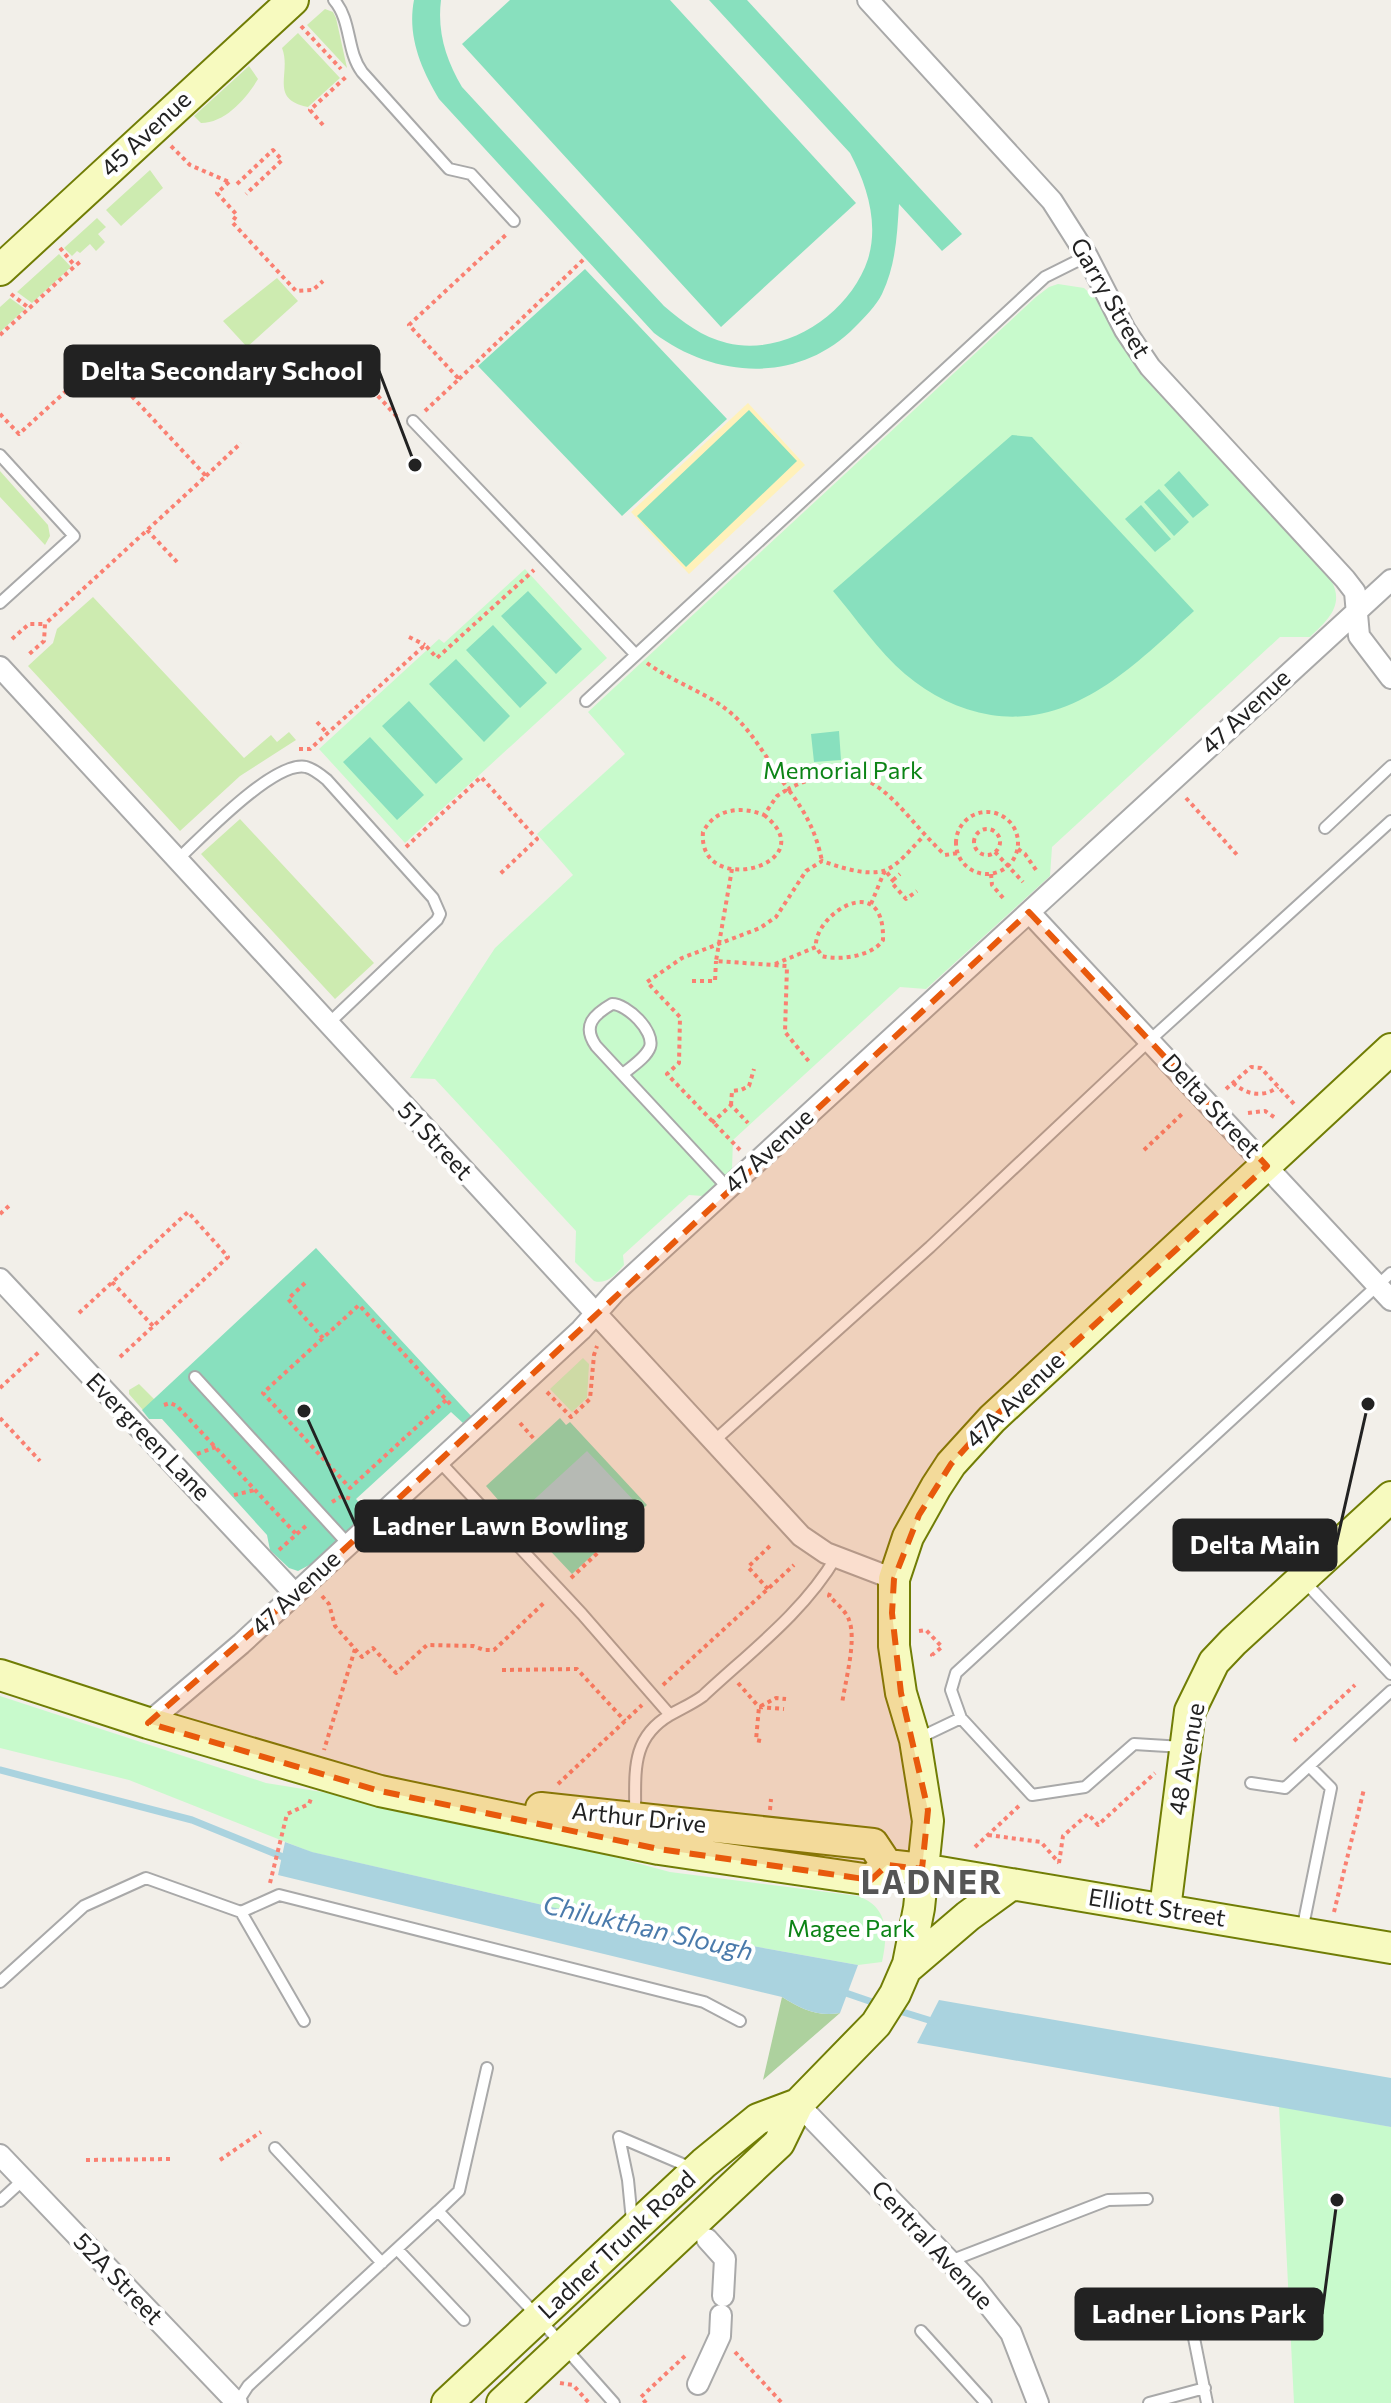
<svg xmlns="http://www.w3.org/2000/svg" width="1391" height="2403" viewBox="0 0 1391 2403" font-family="Commissioner,sans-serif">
<rect width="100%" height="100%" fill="#f2efe9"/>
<path fill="#cdebb0" d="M325,9l8,3 3,6 11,50 -40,-43z
M298,33l42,45 -32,29c-40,-8 -16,-34 -26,-59z
M249,66l9,13c-12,20 -33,44 -57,44l-7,-7z
M150,170l13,18 -42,38 -15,-16z
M97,218l9,9 -8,7 7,8 -9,9 -6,-7 -10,9 -3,-2 -5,5 -8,-8z
M59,254l12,13 -39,36 -15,-11z
M277,278l21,23 -51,46 -24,-26z
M10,298l15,11 -25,23v-25z
M0,471l48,54 2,11 -5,9 -45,-48z
M93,597l151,161 27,-23 6,7 12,-10 7,8 -56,36 -60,55 -152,-165 25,-23 4,-14z
M240,819l134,144 -39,36 -134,-145z
M139,1384l20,20 -10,13 -20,-23v-4z"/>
<path fill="#add19e" d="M782,1997c19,12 36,20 58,16l-77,67z"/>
<path fill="#fff1ba" d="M748,403l57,62 -116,109 -58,-62z"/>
<path fill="#c8facc" d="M1058,284l26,4 11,10 44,74 192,208c14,25 -3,40 -21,57h-30l-228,210 -2,29 -124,113 -26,-2 -167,153 -1,29 -29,27 -14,-1 -66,60 1,10c-8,9 -17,20 -30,16l-19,-19 1,-31 -141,-152 -25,-1 85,-130 78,-73 -36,-41 88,-80 -37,-42 448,-415 13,-10z
M525,569l82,89 -202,185 -86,-94 120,-110 5,4z
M583,1358l6,6 -2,34 -15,14 -22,-23z
M0,1696l266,87 56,9 236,50 112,30 188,24c31,11 30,38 24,66l-24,3 -250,-45 -297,-68 -182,-72 -129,-32z
M1279,2105l112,22v276h-97z"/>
<path fill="#88e0be" d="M414,0h27c-4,32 5,60 21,87l202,219c19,16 38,31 63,37 58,14 123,-29 141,-84 11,-36 -1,-74 -18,-106l-141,-153h38l215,234 -20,17 -43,-47c-2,32 -3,60 -17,90 -6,12 -17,23 -27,33 -56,57 -140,52 -201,6l-215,-234c-18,-30 -32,-63 -25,-99z
M510,0h160l186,203 -135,124 -259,-283z
M585,269l142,150 -105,97 -144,-150z
M749,410l48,51 -111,106 -49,-51z
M1012,435l20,2 162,174c-57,52 -119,117 -203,104 -33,-6 -60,-19 -86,-41 -26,-22 -50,-57 -72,-83z
M1179,471l30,34 -16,13 -29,-33z
M1159,489l30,33 -15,14 -30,-34z
M1141,505l30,34 -16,13 -30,-33z
M528,591l54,58 -26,25 -55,-58z
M493,625l54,58 -27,25 -54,-58z
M456,659l54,57 -26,26 -55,-58z
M409,701l54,58 -27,25 -54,-58z
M839,731l2,29 -27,2 -3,-28z
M370,737l54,58 -27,25 -54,-58z
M316,1248l156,169 -9,6 -12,-11 -95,87 10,11 -1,5 -50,47 -17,9 -9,-3 -19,-18 -3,-15 -105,-116h-13l-7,-9z
M560,1418l6,7 4,-3 77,83 -75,69 -63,-67 -3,2 -20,-23z"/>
<path fill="#aad3df" d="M587,1451l51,54 -26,23 -20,-21 -36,33 -30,-33z
M285,1842l27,10 296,68 250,45 -18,48c-22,4 -39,-4 -58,-16l-504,-122z
M939,2000l452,78v49l-474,-84z"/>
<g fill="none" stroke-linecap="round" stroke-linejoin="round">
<path stroke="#aad3df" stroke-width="7" d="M0,1770l192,50 96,39
M840,1991l38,13
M893,2009l42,13"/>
<g stroke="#a9a9a9" stroke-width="14">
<path id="lane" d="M334,0c18,21 12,50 28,72l87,97 22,5 43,47
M413,421l223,234
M0,455l74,81 -74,67
M586,701l459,-424 42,-21
M1325,828l66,-62
M177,860c24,-22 97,-100 129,-93 8,2 15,8 21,13l106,118 7,16 -3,6 -109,104
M623,1074c8,-7 23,-16 27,-27 5,-16 -23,-43 -38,-43 -19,11 -30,22 -16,42l132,142
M195,1377l154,168
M714,1441l216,-194 220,-207 241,-219
M439,1461l143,153 88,101
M1303,1580l88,94
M961,1718l-10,-28 5,-17 435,-400
M917,1739l44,-21 71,77 53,-8 49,-43 49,3
M1251,1783l34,5 106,-97
M635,1816c1,-41 -6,-77 35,-101 12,-7 22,-11 33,-19 46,-43 101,-84 133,-139
M241,1912l38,-17 425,107 36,19
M1302,1931l29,-143 -22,-22
M0,1982l84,-76 62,-28 95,34 63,109
M487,2068l-28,123 -21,20 88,93 88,99
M619,2137l9,43 4,41
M619,2137l75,32
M275,2148l107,115
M0,2201l23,-21
M397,2249l67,71
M950,2261l158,-61 39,-1
M1188,2308l19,95
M921,2331l65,72
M237,2403l11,-17 190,-175
M1149,2403l56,-15"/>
</g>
<g stroke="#a9a9a9" stroke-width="24">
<path id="street" d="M868,0l184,201 35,55 38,74 25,37 195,212 10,13 4,44 32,42
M0,667l801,869 25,17 68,26
M1029,912l362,388
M0,1279l295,315
M148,1723l93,-79 340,-314 34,-38 776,-712
M798,2104l175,181 38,48 27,70
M0,2155l237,248
M707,2239l18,20 -2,37
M698,2384l22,-48 1,-21"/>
</g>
<g stroke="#707d05" stroke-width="34">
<path id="secondary" d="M0,270l293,-270
M0,1675l148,48 232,68 279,58 212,31 16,-15 35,4 469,79
M541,1808l332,36 14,21
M1165,1909l25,-198 24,-49 19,-20 158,-145
M906,1969l62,-53 44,-32
M447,2403l257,-240 54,-44 40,-15
M502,2403l277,-260 19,-39 78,-80 19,-30 13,-30 11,-56 9,-87 -13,-81 -14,-47 -7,-47v-67l14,-42 28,-50 15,-23 41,-45 399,-370"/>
</g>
<path stroke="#fa8072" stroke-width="4" stroke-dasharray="4 4" stroke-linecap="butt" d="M301,26l40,43
M323,125l-13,-15 37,-34
M171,146l19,19 39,17
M229,182l-12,11 20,22 -5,7 64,69 17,-1 10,-9
M237,184l36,-34 9,10 -36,34
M60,248l15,18
M11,294l18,14
M0,335l75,-69 6,-5 1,2
M459,379l126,-121
M367,384l32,35
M425,411l34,-32 -50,-54 99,-92
M0,414l19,20 80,-73 107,115 -161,148 -1,17 -17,15
M206,476l35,-33
M147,530l30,32
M409,637l16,8
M12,639l17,-15h16
M647,663c27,20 60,29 85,51 21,18 40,53 56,75 85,-43 104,17 157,66l13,-2
M317,722l10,11
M299,749h11l115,-104 12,13 97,-88
M1186,798l53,59
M956 843a31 31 0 1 1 62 0a31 31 0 1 1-62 0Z
M764,815c63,49 -67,85 -61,17 12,-24 39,-26 61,-17l13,-19 11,-7c18,24 28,43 34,72
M974 842a13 13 0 1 1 26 0a13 13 0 1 1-26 0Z
M406,847l75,-70 56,62 -37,35
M1018,849l7,5 11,16
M995,852l28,30
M732,869l-16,92 71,5 -2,66 26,32
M991,874l1,11 12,14
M893,880l7,-6
M871,904l14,-34 8,10 -2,2 15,17 11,-8
M775,964l41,-17 6,9c17,5 51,0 61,-16 2,-72 -70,-25 -67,7
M692,981h23l1,-20
M1233,1083c14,12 30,15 45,4
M1226,1089l25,-22 10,1 34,37
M731,1105l1,-14 9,-1 8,-4 5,-17
M1248,1113l17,-2 12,8
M712,1123l19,-18 17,18
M740,1150l-73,-76 12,-11 1,-46 -33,-35 35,-24 78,-30 16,-11 30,-46 16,-10c17,6 46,16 64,9 14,-6 27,-24 38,-34
M1144,1150l40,-38
M0,1214l11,-10
M112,1282l41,44
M305,1283l-17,16 35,39
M79,1313l109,-101 40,45 -108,100
M0,1388l40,-37
M547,1392l24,25 19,-18 4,-44 3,-9
M446,1400l-96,88 -87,-95 96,-88 93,101
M164,1405l6,-2 7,3 119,128
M0,1418l40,43
M520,1423l15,17
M197,1454l19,-7
M234,1495l21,-5
M332,1502l10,-6 9,3
M279,1550l29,-26
M571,1578l50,-47
M768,1589l-20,-22 24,-23
M830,1593l-1,3c7,7 17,15 20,24 8,20 -4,62 -7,84
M322,1596l7,8 6,22 20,23 -31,101
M919,1631l7,-1 16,17 -10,8 2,2
M355,1649l7,8 11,-9 23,25 31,-28 46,1 11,4h10l52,-49
M502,1670l75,-1 48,52
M738,1683l21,24 25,2
M663,1685l131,-120
M761,1741l-5,-1 3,-33 17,-9 10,1
M1294,1741l61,-56
M558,1784l84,-79
M770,1810l1,-11
M988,1835l53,7 18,21
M975,1847l45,-42
M1059,1863l4,-27 25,-22 10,11 57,-52
M270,1883l17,-69 22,-10 3,-8
M1334,1912l30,-123
M86,2160l84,-1
M220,2160l41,-28
M735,2352l47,51
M560,2383l13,2 16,18
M646,2403l-5,-6 45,-42"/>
<use href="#lane" stroke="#fff" stroke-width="10"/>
<use href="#street" stroke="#fff" stroke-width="20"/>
<use href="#secondary" stroke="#f7fabf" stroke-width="30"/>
</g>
<path fill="#e8590c" fill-opacity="0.2" stroke="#e8590c" stroke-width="6" stroke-dasharray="16 10" stroke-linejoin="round" d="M1029,912l238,254 -275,253 -41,45 -32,51 -25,64 -2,34 9,80 27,117 -6,59 -35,-4 -16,15 -212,-31 -279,-58 -232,-68 161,-141z"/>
<g text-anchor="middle" stroke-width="8" stroke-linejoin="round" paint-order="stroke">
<g font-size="24" fill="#222" stroke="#fff">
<text transform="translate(146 134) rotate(-43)" y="8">45 Avenue</text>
<text transform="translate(1110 298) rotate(60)" y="8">Garry Street</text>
<text transform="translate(1246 712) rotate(-43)" y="8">47 Avenue</text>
<text transform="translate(1211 1106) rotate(47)" y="8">Delta Street</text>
<text transform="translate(435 1141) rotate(47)" y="8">51 Street</text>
<text transform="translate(769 1151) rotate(-43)" y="8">47 Avenue</text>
<text transform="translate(1015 1400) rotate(-44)" y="8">47A Avenue</text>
<text transform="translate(148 1437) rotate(46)" y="8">Evergreen Lane</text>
<text transform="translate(296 1593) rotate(-43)" y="8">47 Avenue</text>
<text transform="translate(1187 1759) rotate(-80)" y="8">48 Avenue</text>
<text transform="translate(639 1818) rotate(6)" y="8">Arthur Drive</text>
<text transform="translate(1157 1908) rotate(9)" y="8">Elliott Street</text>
<text transform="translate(617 2245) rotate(-43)" y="8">Ladner Trunk Road</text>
<text transform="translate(932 2245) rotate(47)" y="8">Central Avenue</text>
<text transform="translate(118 2279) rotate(46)" y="8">52A Street</text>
</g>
<g font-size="24" fill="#0c8416" stroke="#fff">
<text x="843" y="779">Memorial Park</text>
<text x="851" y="1937">Magee Park</text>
</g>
<g font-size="26" font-style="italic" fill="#4a7aab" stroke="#fff">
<text transform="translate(648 1928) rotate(13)" y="9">Chilukthan Slough</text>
</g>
<g font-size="32" font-weight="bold" letter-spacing="2" fill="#555" stroke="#fff">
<text x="932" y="1894">LADNER</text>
</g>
</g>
<path fill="none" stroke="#222" stroke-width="3" d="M415 465L379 371M304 1411L356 1526M1368 1404L1336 1545M1337 2200L1322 2314"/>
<g fill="#222" stroke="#fff" stroke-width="3">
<circle cx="415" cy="465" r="8"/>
<circle cx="304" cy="1411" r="8"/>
<circle cx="1368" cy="1404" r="8"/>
<circle cx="1337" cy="2200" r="8"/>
</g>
<g fill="#222" stroke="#222" stroke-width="3">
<rect x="65" y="346" width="314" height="50" rx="8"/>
<rect x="356" y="1501" width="287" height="50" rx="8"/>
<rect x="1174" y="1520" width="162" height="50" rx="8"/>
<rect x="1076" y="2289" width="246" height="50" rx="8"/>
</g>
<g font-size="26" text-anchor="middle" font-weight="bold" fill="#fff">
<text x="222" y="380">Delta Secondary School</text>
<text x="500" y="1535">Ladner Lawn Bowling</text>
<text x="1255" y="1554">Delta Main</text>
<text x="1199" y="2323">Ladner Lions Park</text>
</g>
</svg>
